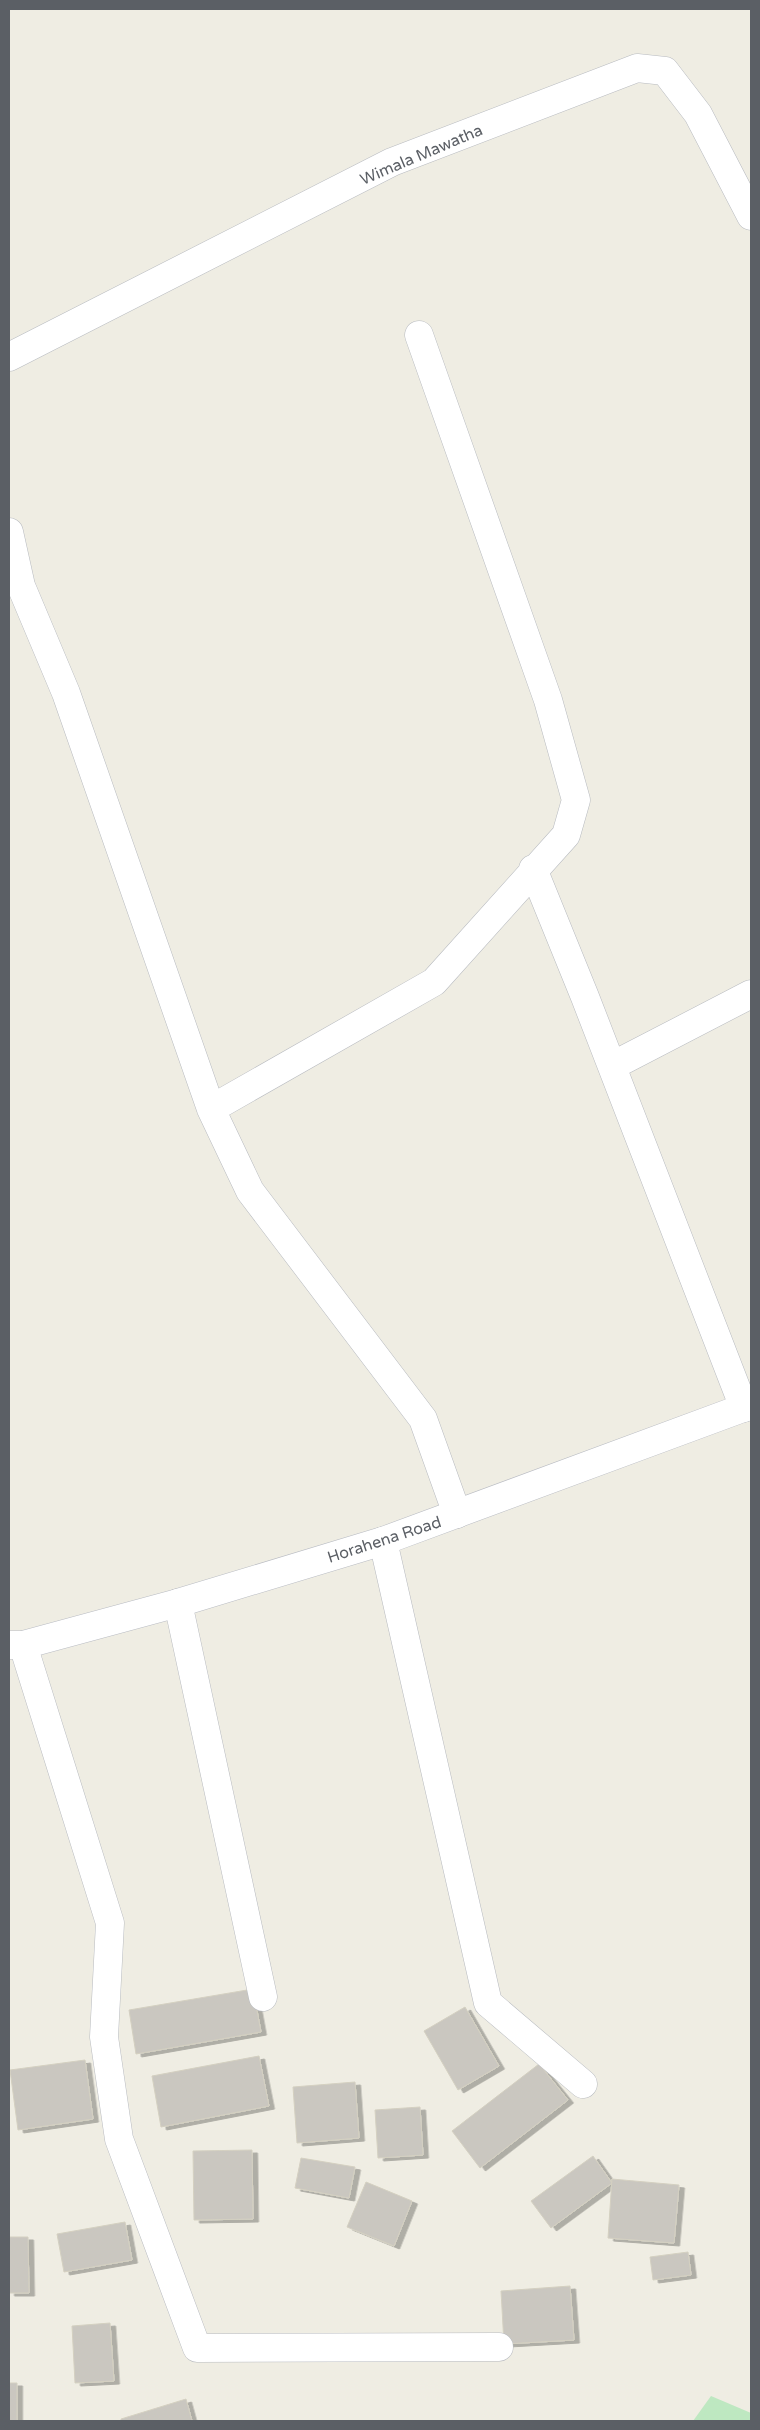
<svg xmlns="http://www.w3.org/2000/svg" width="760" height="2430" viewBox="0 0 760 2430" font-family="'Varela Round',sans-serif">
<defs>
<filter id="shadow"><feDropShadow dx="5.5" dy="3" stdDeviation="0" flood-color="#0004"/></filter>
</defs>
<rect width="100%" height="100%" fill="#efede3"/>
<path fill="#bee8c1" d="M711,2396l40,17v8h-58z"/>
<path fill="#cac7c0" stroke="#d4d0c1" filter="url(#shadow)" d="M253,1989l8,43 -125,22 -7,-44z
M465,2007l34,59 -41,24 -34,-59z
M259,2056l10,50 -108,21 -9,-51z
M85,2060l8,59 -75,11 -8,-60z
M539,2064l29,36 -88,68 -28,-37z
M355,2082l4,56 -62,5 -4,-56z
M420,2107l3,48 -45,3 -3,-48z
M252,2150l1,69 -59,1 -1,-69z
M593,2156l19,27 -61,45 -20,-27z
M301,2158l54,9 -6,31 -54,-10z
M612,2179l67,6 -5,58 -66,-5z
M366,2182l46,19 -18,45 -47,-19z
M125,2222l7,38 -68,12 -7,-38z
M9,2237h19l1,56h-20z
M688,2252l3,23 -38,5 -3,-23z
M570,2286l4,54 -70,4 -3,-53z
M110,2323l4,58 -39,2 -3,-57z
M9,2383h8v38h-8z
M186,2399l6,22h-71v-2z"/>
<g fill="none" stroke-linecap="round" stroke-linejoin="round">
<g stroke="#b8bbc0" stroke-width="29">
<path id="street" d="M9,357l383,-195 245,-94 28,3 33,43 53,102
M9,532l12,54 45,107 145,416 39,82 173,228 34,95
M533,869l52,128 159,411
M612,1066l139,-72
M211,1109l223,-127 132,-147 10,-35 -28,-100 -129,-365
M383,1541l105,462 95,81
M178,1603l85,394
M23,1645l87,278 -6,114 15,102 78,209 302,-1"/>
</g>
<g stroke="#b9bcc3" stroke-width="29">
<path id="secondary" d="M9,1645h14l155,-42 205,-62 368,-136"/>
</g>
<use href="#street" stroke="#fff" stroke-width="28"/>
<use href="#secondary" stroke="#fff" stroke-width="28"/>
</g>
<g text-anchor="middle" stroke-width="4" stroke-linejoin="round" paint-order="stroke">
<g font-size="16" fill="#5b5f65" stroke="#fff">
<text transform="translate(421 154) rotate(-23)" y="6">Wimala Mawatha</text>
<text transform="translate(384 1539) rotate(-18)" y="6">Horahena Road</text>
</g>
</g>
<rect width="760" height="2430" fill="none" stroke="#5b5f65" stroke-width="20"/>
</svg>
